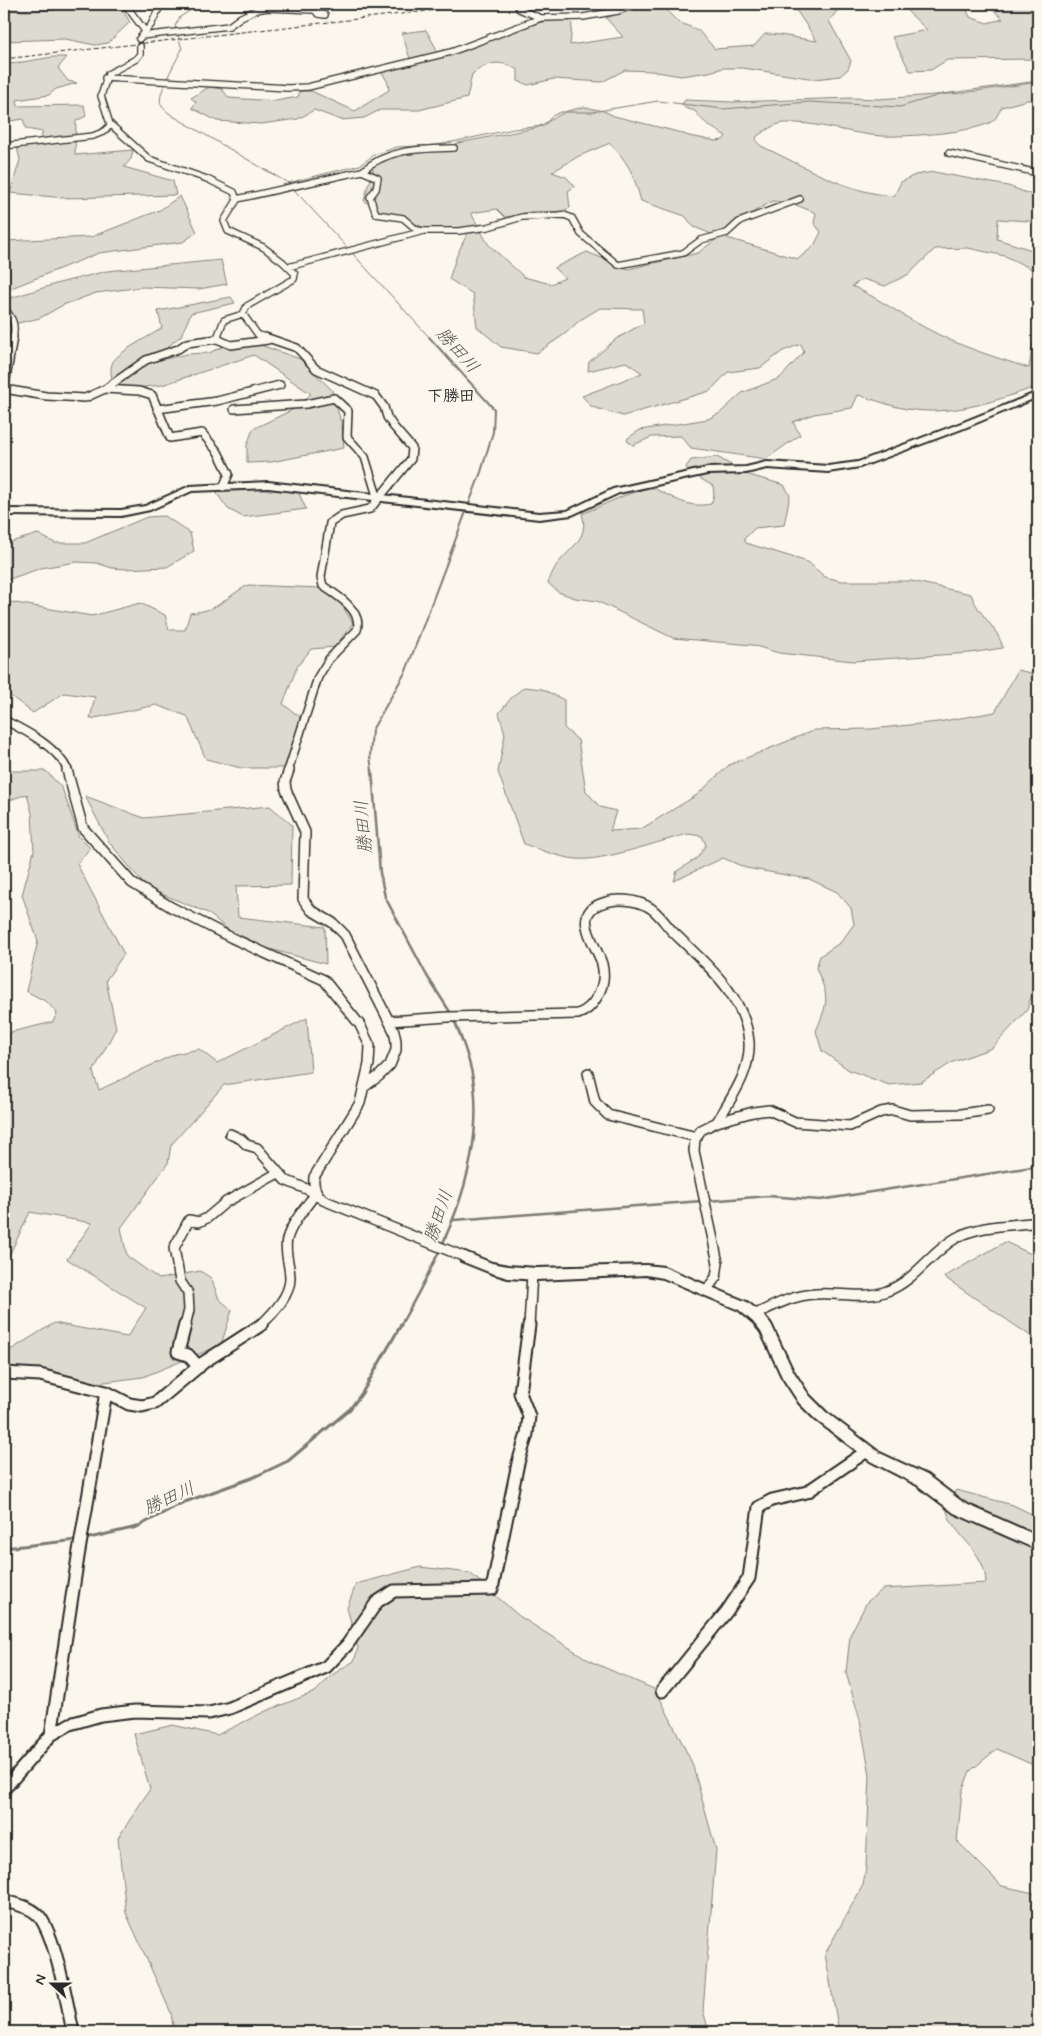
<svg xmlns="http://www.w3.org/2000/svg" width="1042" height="2036" viewBox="0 0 1042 2036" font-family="Mynerve,'Klee One',sans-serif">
<rect width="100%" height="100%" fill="#fbf7ec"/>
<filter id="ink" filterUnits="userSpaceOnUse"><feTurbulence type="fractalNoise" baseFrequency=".02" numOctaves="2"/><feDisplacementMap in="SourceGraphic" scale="10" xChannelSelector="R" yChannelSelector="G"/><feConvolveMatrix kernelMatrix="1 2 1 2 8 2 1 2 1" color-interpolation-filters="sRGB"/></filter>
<g filter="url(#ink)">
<path fill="#dddad0" stroke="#84827e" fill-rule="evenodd" d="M4,4h8l10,7 33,-1 -1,-6h68l2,4 -1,3 7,11 -22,21 -13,2 -30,-6 -61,2v-21l5,-1 -5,-3z
M645,4h15l18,18 20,8 17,19 39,-3 11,-12c18,0 34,5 52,7l-25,-37h43l3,6 -9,11 22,40 -3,8 -8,7 -25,3 -72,-11h-20l-14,4 -28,4 -30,-5 -26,-1 -23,12 -48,-3 -26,6 -10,-4v-11c-19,-11 -29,-8 -46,4l-5,24 -48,12h-39l-16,8 -23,2 -27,-10 -16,9 -37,5 -44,-3 -25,-13 4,-6 -5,-4 18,-11 13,2 7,9 46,3 23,-4 2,-6h11l44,20 34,-21 -1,-7 -6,-11 28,-13 -8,-26 24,-3 10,18 1,10 69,-24 9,-10c17,1 34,-4 52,-5l5,5 -2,21 53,-8 -17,-19z
M892,4l11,2 1,-2h60l6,13 17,6 16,-4 -16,-15h51v55l-91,1 -16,10 -21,1 -18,-34 35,-7 -24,-23z
M53,57h14l-9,11 10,13 9,2 -21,6 -7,6 -32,5 1,6 66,-1 2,11 -10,5 -1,34 58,-5 -2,9 -7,8 49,14 3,14 -111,3 -55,-5 10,-33 -3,-13 21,-4 5,-11 -17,-3 -3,-10 -19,3v-57z
M1038,82v18h-11l-25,7c-3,4 -5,10 -8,13 -15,13 -91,17 -112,16 -33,-2 -66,-15 -98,-13 -10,1 -19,8 -27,13l-1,5 5,5c43,20 86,47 133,50l7,-14 14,-7 19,-3 74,14 30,11v28l-9,-4 -31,-2 -1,20 35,11 6,5v17l-33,-16 -37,-8 -33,1 -26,25 -24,12 -22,-7 -11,7c26,12 49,29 74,42 32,18 68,29 103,40l7,-47 2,-2v67c-40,14 -81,29 -124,24 -19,-2 -38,-10 -56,-15l-6,13 -38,6 -21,8 7,13 -34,24 -75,-11 -10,-12 -29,1 -19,8 -6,-4 1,-3 12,-8 68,-11 12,-6 22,-20 38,-15 24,-26 -3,-8 -18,7 -23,17 -32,4 -18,19 -87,25 -31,-9 -10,-11 60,-23 -16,-11 -38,9 1,-9 27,-23 28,-16 -2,-14 -42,-1 -20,12 -15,14 -28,19 -36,-6 -24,-20 -4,-33 -24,-15 8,-24 11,-23 -42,-4 -43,-15 -19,-12 4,-16 6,-11 -2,-7 29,-13 46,-5 11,-6 78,-15 31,-17 17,-4 20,4 10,5 64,16 11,4 27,5 7,-1 3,-4c-12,-7 -23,-13 -31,-25l-10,-3 -3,-4 3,-4 47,2 120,-4 26,1 85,-6zM610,143c20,22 23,30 31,58l44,15 9,11 25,10 -21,16 -70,16 -41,-17 -33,16 11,10 -14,6 -27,-7 -36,-33 -17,-31 26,-4 8,8c7,0 13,-3 20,-4 15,-4 31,2 45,-5l-2,-17 7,-5 -9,-9 -14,-5 27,-16zM773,201l18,2 25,10 -2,10 7,9 -7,14 -16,13 -71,-21c12,-19 27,-27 46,-37z
M180,196l17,36 -14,10 -84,11 -95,38v-50l87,-4 69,-27z
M221,260l6,24 -28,5 -57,-2 -46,6 -33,12 -23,13 -22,5 -14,-2v-21l55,-17 48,-12z
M231,297l4,6 -44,10 -10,23 -8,6 -17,19 31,-7 22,-1 17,-8 29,-2 45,16 32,31 10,36 2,22 -73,14 -24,1v-18l6,-16 41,-20 17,-15 -57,-39 -92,30 -46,5c-3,-8 -7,-18 -4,-26 3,-11 39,-28 50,-36l-4,-17z
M717,457l32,18 35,10 6,10 -6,30 -29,3 -11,11 2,4 62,19 17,15 17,4h69l60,13c7,21 27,33 32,54l-33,5 -117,8 -74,-8 -27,-8 -79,-7 -76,-37 -22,-3 -17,-6 -10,-9c3,-7 6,-16 12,-22 13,-15 29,-24 22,-47l41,-18 27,-9c24,9 34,22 61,17l3,-9 -1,-9 -24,-14 -3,-5 5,-7z
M245,488l53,3 8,18 -63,8 -15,-8 -13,-18z
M165,516l25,17 4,18 -27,16 -42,2 -13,-1 -15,-5 -21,-1 -35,6 -37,13v-37l34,-10 17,9h30l62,-26z
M248,585l72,3 21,16 12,19 -18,24 -24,2 -14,18 -14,37 17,13 -11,51h-48l-35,-9 -19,-43 -31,-11 -66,14 5,-22 -31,-4 -31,20 -29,-22v-90l88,15 48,-13 25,12 4,15h16l5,-17c31,-3 34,-15 58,-28z
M1018,670l20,5v242l-2,28 2,29 -11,36 -35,38 -39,14 -32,20 -32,3 -40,-15 -27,-19 -6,-20c13,-31 13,-33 0,-63l4,-12 21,-14 13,-18 -3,-16 -14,-16 -28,-13 -63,-11 -23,-10 -49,23 3,-10 20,-13 9,-13 -4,-9 -14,-2c-29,7 -86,28 -112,25 -18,-2 -35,-9 -52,-15l-26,-72 7,-38 -6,-21 13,-16 12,-10 18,2 22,11v28l14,12 8,51 14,16 16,4 -6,20 31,-2 56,-34 32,-30 86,-35 56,-1 67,-7 57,-10z
M6,771h40l16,17 17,49 11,11 -13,16 47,90 -18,26 10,48 -23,44 6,18 76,-36 24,-5 18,14 90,-45 4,54 -87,13 -53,60 -3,18 -47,65 6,28 32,23 41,-8 11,7 8,21 13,11 -11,35 -78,32 -62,8 -61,-11 -16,-13v-7l50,-31 73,14 19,-29 -79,-49 25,-36 -62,-11 -26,54v-222l7,-12 42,-10 4,-9 -10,-11 -21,-11 12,-50 -16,-46 12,-44 -2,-38 -5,-19 -23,8v-29z
M85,796l59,22 126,-12 22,19 -1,60 -55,1 2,31 87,10 1,37 -83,-22 -35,-29 -61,-25 -38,-46z
M1005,1242l33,15v84l-94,-64z
M956,1490l57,15 25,12v250l-41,-18 -27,22 -8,21 -5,49 45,45 36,8v138h-199l-14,-78 38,-69 3,-18 4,-92 -10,-55 -14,-47 4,-38 17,-33 16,-13 103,-6c-1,-29 -22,-40 -35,-62 -3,-4 -4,-10 -5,-15z
M420,1567l50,6 49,43 73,46 64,28 36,73 24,87 -13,160 6,22h-535l-3,-19 -45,-100 -8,-75 32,-49 -16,-55 39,-9 44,10 49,-24 49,-19 17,-17 22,-14 4,-13 -11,-40 9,-24z"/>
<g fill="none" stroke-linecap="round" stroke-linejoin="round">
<path stroke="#7b7a75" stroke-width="1" d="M200,4l-20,13 -5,9 7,23c-5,11 -26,45 -21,56 3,5 8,8 12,11l115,67 142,155
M288,183l72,-18 14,-10 23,-8 41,-2 76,-16 30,-3 8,-10 9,-4h31l66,-11 65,8 86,-7 91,5 43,-13 95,-13"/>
<path stroke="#7b7a75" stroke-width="2" d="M372,771l-2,-15 2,-26 34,-59 75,-199 12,-40 1,-23 -65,-72"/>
<path stroke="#7b7a75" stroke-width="2.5" d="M372,770l8,103 5,24 42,79 25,39
M1032,1167l6,5
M708,1201l60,-5 52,4 212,-33 6,-10
M454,1220l248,-19
M400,1326c41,-72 84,-155 74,-241 -3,-22 -11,-44 -20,-65"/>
<path stroke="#7b7a75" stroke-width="3" d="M85,1539l52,-12 45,-24 70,-25 36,-17 62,-52 12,-16 39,-68
M4,1548l73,-8"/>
<g stroke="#2b2b2b" stroke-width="8">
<path id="minor-far3" d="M125,4l20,27
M517,4l2,5 22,9
M141,36l88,-10 12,-9 15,-7 11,-2 48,2 3,4 7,1
M139,39l12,-14 10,-21
M140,46v8l-4,5 -28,15 -7,22 9,28 39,35 58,20 27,13 3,8 -13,21 4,10 35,16 20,15 12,12 -1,5 -47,27 -4,8 15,21 10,3
M105,78l183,10 20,-1 143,-35 90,-34 42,-1 35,-6 20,-7
M4,146l89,-10 10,-4 8,-7
M949,153l89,20
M362,171l16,7 -2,11 -6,8 6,17 27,4 14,12 6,1
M237,199l125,-28c27,-23 59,-22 92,-23
M288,267l136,-36h35l29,-4 34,-10 42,-2 8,3 9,16 37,31 65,-12 18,-13 26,-7 12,-11 61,-23
M4,308c9,10 12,17 9,30
M217,338l7,-18 19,-6"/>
</g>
<g stroke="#2b2b2b" stroke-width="10">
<path id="minor-far2" d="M218,337l-1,2 14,6 37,-5
M265,337l32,11 19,21 60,27 8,11 3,10 6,9 19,22 -1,11 -41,50 -28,6 -12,8 -9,54 2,9c14,9 40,25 34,44l-28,29 -11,18 -30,94
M4,389l42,7 39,2 20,-9 41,-29 32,-11 9,-6 30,-4
M105,389l34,2 13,4 18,43 32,-5 16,19 11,22 -6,13
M4,391l9,-54
M157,409l60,-8 63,-16
M234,409l72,-5 28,-6 14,13 -1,26 18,20 12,39
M4,720c22,11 54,27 64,51"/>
</g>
<g stroke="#2b2b2b" stroke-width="12">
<path id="minor-far1" d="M67,770l16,58 49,55 39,24 61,31 92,42 36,45 10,21 -1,18 -9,39 -46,74c-1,10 2,16 9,23l142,57
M289,770l-4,12 1,8 19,42 -2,67 8,11 22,13 12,12 49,96 2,10v9l-6,15 -11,11 -15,11
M389,1021l59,-4 130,-3c9,-3 14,-8 19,-17 6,-10 8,-21 5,-33 -6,-21 -34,-52 4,-62 12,-4 29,-2 41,4 11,5 18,18 26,26 32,31 72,63 76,110 2,30 -18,56 -32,80
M588,1073l7,29 13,13 89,22
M230,1134l11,5 6,6 10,3 28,32 31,13c-10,14 -24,29 -29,46 -3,13 3,26 3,39 0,19 -18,36 -30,48
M706,1291l10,-14 2,-14 -24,-112 1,-12 6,-9 16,-8 36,-10 16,-2 26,12 55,4 31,-14 12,-2 17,5 51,-1 27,-4
M754,1315c19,-9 39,-20 61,-21 24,-2 49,6 72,-3 28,-10 44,-39 69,-53 24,-14 55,-12 82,-16
M185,1326l4,-16 -1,-17 -8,-12 -6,-33 15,-28 10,2 8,-4 19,-16 52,-29
M529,1326l3,-52"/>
</g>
<g stroke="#2b2b2b" stroke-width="15">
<path id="minor" d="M185,1325l-7,27 10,3 11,12
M4,1373l36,2 66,17 23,12 13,2 13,-3 49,-41 57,-37
M662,1691l65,-80 22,-33 10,-71 13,-7 35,-8 60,-41
M51,1735l27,-178 28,-165
M4,1789l47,-54 19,-11 31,-9 34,-4 74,2 21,-5 96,-41 21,-22 30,-43 17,-11 98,-2 26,-126 9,-29 2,-18 -9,-23 9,-68
M4,1901c12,3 27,6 35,15 17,21 28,88 34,116"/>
</g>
<g stroke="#2b2b2b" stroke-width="4">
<path id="tertiary" d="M1038,392v5l-76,32 -102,38 -32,5 -61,-4 -21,5 -39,1 -88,19 -47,22 -33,4 -271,-31 -76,3 -42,19 -29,6 -117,-1v-6l117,1 24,-4 45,-20 78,-4 271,31 28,-2 46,-22 94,-21 39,-1 21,-5 61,4 30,-4 98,-37z
M465,1252l27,11 16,3 29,2 109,-3 18,2 83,35 16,12 8,10 21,45 17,26 17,17 54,41 47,22 37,28 74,33v14l-84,-37 -37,-28 -47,-24 -54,-41 -17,-17 -17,-26 -21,-45 -8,-10 -14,-12 -76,-32 -17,-3 -109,5 -29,-2 -17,-5 -30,-12 -2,-4 2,-4z"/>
</g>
<use href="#minor-far3" stroke="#fbf7ec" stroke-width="5.5"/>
<use href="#minor-far2" stroke="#fbf7ec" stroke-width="7"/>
<use href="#minor-far1" stroke="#fbf7ec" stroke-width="9"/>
<use href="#minor" stroke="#fbf7ec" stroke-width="11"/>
<use href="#tertiary" fill="#fbf7ec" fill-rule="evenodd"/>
<path stroke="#2b2b2b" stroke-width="1" stroke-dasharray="4.5 2.5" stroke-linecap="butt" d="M4,59l485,-55"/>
</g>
</g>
<g text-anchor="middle" stroke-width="4" stroke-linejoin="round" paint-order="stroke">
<g font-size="16" font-weight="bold" fill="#2b2b2b" stroke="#fbf7ec">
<text x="451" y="401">下勝田</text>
</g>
<g font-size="18" font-style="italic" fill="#5a5956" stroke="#fbf7ec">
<text transform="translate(458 350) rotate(48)" y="6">勝田川</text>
<text transform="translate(363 827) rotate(-95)" y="6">勝田川</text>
<text transform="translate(438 1216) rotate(-71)" y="6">勝田川</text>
<text transform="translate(169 1498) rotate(-25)" y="6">勝田川</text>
</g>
</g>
<rect width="1042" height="2036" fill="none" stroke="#fbf7ec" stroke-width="20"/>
<rect x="10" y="10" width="1022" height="2016" fill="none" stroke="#2b2b2b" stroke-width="2" filter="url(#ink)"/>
<g transform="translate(52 1984) rotate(291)" stroke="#fbf7ec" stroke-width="4" paint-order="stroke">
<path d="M0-4L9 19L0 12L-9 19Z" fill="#2b2b2b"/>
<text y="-8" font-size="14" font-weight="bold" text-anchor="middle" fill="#2b2b2b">N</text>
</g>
</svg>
